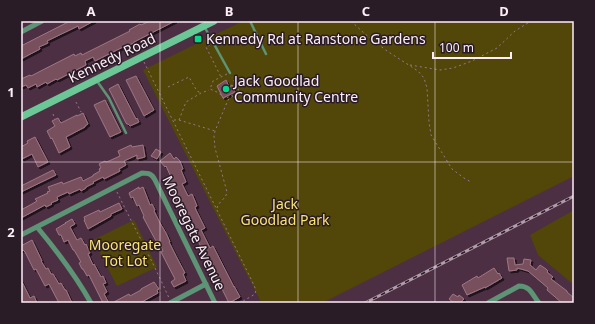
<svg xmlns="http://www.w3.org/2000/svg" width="595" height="324" viewBox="0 0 595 324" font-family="'Noto Sans',sans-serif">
<defs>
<filter id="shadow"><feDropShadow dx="2" dy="2" stdDeviation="0" flood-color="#0009"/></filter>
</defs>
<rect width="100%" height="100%" fill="#4d2f44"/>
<path fill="#524708" d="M243,21h331v155l-252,127h-63l2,-1 -118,-232z
M574,210v75l-36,-30 -8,-20z
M134,220l23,47 -40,19 -24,-46z"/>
<path fill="#77505d" stroke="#a07683" filter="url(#shadow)" d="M70,21h24l-15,8 -1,-3 -31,15 1,2 -9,4 1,2 -19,10v-13z
M150,21h25l-41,21v1l-5,2v-1l-34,17 -2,-4 -8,4 1,4 -29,15 -1,-1 -9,5 -1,-2 -9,5 -1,-3 -8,4 -2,-3 -5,2v-8l9,-4 1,1 43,-22 1,2 6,-3 1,2 48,-24 -1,-1 11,-6 1,1z
M136,76l18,34 -10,6 -18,-36z
M226,80l3,7 3,-2 3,7 -12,6 -6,-12z
M118,84l18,35 1,-1 2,4 -9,4 -2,-2h-1l-1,-1 -17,-34z
M105,100l16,32 -11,5 -16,-32z
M83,113l5,11 -3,2v1l-19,10 4,10 -11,6 -7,-15 -1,1 -4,-8 8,-5 -3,-5 6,-3 3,5 16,-8v1z
M35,137l13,25 -10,5 -6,-13 -10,5 -1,-3v-9l7,-4 -1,-2z
M131,145l1,2 11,-2 2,12 -8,2v-4l-13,6 2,4 -7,4 1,2 -16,8 -1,-2 -10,5 1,1 -8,4v1l-5,3 -1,-2 -11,5 -1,-2 -11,5 1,3 -7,3 1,1 -6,3 -1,-2 -24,13v-8l11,-6 5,-3 -2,-2 13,-6 -1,-1 3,-1 -2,-4 14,-5 1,2 18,-7 2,4 10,-5v-1l7,-4 -1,-2 2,-1 -2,-4 6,-3 1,1 3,-1 11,-5 -2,-5z
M156,149l5,3 -4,7 -6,-3z
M170,153l4,6 2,-2 4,4 3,8 -2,1 5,12 -4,2 6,12 4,-2 5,12 -2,1 1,3 9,18 -4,2 9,18 3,-2 21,41v-1l6,11 -11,6 -10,-20h-1l-6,-15h-1l-22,-46 -13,-23 -7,-21 2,-1 -5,-11 -1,1 -5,-6z
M53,170l3,5 -35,17v-6z
M139,187v2l4,-2 7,18 2,-1 3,6 -1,1 6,12 6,10 4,9h-1l7,14 9,17 -2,1 3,7 -12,6 -3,-5 4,-3 -14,-27 2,-1 -5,-11 -2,1 -13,-24 1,-1 -5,-11 -2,1 -4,-9 -2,1 -2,-5z
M119,203l3,6 -11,5v2l-23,13 -4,-9h1l-1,-3 15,-7 1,2z
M72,219l3,5 -5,3 7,13 4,-2 4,7 1,-1 3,7 1,2 -2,1 5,11 1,-1 7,13 2,-1 3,7 -3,1 4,8 -3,2 5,9h-6l-14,-28 -2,1 -4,-7h-1l-3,-6 2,-1 -7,-12h-1l-5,-10 -4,2 -3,-7h-2l-3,-6 10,-6h-1z
M32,240l10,21h-1l5,8 2,-1 3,6h2l6,10 2,-1 4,7h1l6,13h-13l-10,-19 -4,2 -9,-17 -2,1 -9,-18 -2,-2 -2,1v-5z
M507,258h7l1,7 8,-1 1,-5 7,1 -1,5 6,5 4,-5 6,4 2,2 -1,1 6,5 -2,2 16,12v1l7,6v1l-3,4h-9l-15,-13 1,-2 -20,-17 -11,-3v2l-8,1z
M494,268l4,6 1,-1 3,5 -17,10v-1l-18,8 -5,-10 15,-9 1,2z
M21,280l9,18 4,-2 3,7h-16z
M154,282l5,7 -2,1 1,3 -18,10h-28l17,-9 1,2 11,-6v-1z
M453,294l5,3 1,-2 5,4 -4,4h-6l-5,-4z"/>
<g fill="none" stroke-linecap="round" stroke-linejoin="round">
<path stroke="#92798a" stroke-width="1" stroke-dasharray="2 3" stroke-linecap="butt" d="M351,21l14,13 22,17 31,20 6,7 3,10 2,34 2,13 21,34 12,9 7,4
M210,45l-4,2 15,30
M144,62l108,219 4,9 -1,4 -15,9
M410,65l30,5 13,-2 19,-7 25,-13 18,-17 16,-10
M227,74l-14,7 -3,8 9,4 5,6 11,-5
M168,87l21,-10 8,14 4,2
M76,102l5,10
M53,114l2,5
M174,120h5l36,11
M179,120l7,-18 15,-9 8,-3
M117,192c17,35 36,70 52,106
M217,208c2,-7 9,-9 10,-16l-12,-44 -1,-12 1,-5 13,-31 11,-9 -7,-14"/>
<path stroke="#5d9475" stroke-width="2.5" d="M250,21l16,33
M204,26l26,47
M97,81l12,17 17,35"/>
<path stroke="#5d9475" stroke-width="5" d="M21,32l21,-11
M37,227c20,24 39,49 54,76
M21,235l121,-62c7,0 10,1 13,7l60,123
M170,303l36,-19
M488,303l31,-17c12,0 13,9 20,17"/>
<path stroke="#6bc796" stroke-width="7" d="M21,117l193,-96"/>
<g stroke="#b29cab" stroke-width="3">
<path id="rail" d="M365,303l209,-107"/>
</g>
<use href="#rail" stroke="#2a1c26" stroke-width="1.5" stroke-dasharray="4.5" stroke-linecap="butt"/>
</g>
<path fill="none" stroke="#fdedf7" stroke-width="1" stroke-opacity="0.55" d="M160,21v282M298,21v282M435,21v282M21,162h553"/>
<g fill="#03d98b" stroke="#2a1c26" stroke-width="1.5">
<rect x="194" y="35" width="8" height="8" rx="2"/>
<circle cx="226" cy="89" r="4"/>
</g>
<g text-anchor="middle" stroke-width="3" stroke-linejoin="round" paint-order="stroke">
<g font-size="14" fill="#fdedf7" stroke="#2a1c26" text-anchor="start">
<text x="206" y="44">Kennedy Rd at Ranstone Gardens</text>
<text x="234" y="86">Jack Goodlad<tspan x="234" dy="16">Community Centre</tspan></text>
</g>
<g font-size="14" fill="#fdedf7" stroke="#2a1c26">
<text transform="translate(112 58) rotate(-26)" y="5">Kennedy Road</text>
<text transform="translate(194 233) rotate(64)" y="5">Mooregate Avenue</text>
</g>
<g font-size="14" fill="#fbe571" stroke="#2a1c26">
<text x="285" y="209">Jack<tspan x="285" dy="16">Goodlad Park</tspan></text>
<text x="125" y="250">Mooregate<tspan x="125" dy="16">Tot Lot</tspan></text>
</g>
</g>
<rect width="595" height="324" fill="none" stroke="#2a1c26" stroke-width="44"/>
<path d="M433 52v6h78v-6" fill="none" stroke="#fdedf7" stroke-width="2"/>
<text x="439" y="52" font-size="12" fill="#fdedf7" stroke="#2a1c26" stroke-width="3" paint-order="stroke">100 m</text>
<rect x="22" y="22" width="551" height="280" fill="none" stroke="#fdedf7" stroke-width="1.5"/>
<g font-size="13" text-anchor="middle" font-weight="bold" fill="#fdedf7">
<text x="91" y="16">A</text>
<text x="229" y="16">B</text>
<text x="366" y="16">C</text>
<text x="504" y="16">D</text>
<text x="11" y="97">1</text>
<text x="11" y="237">2</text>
</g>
</svg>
